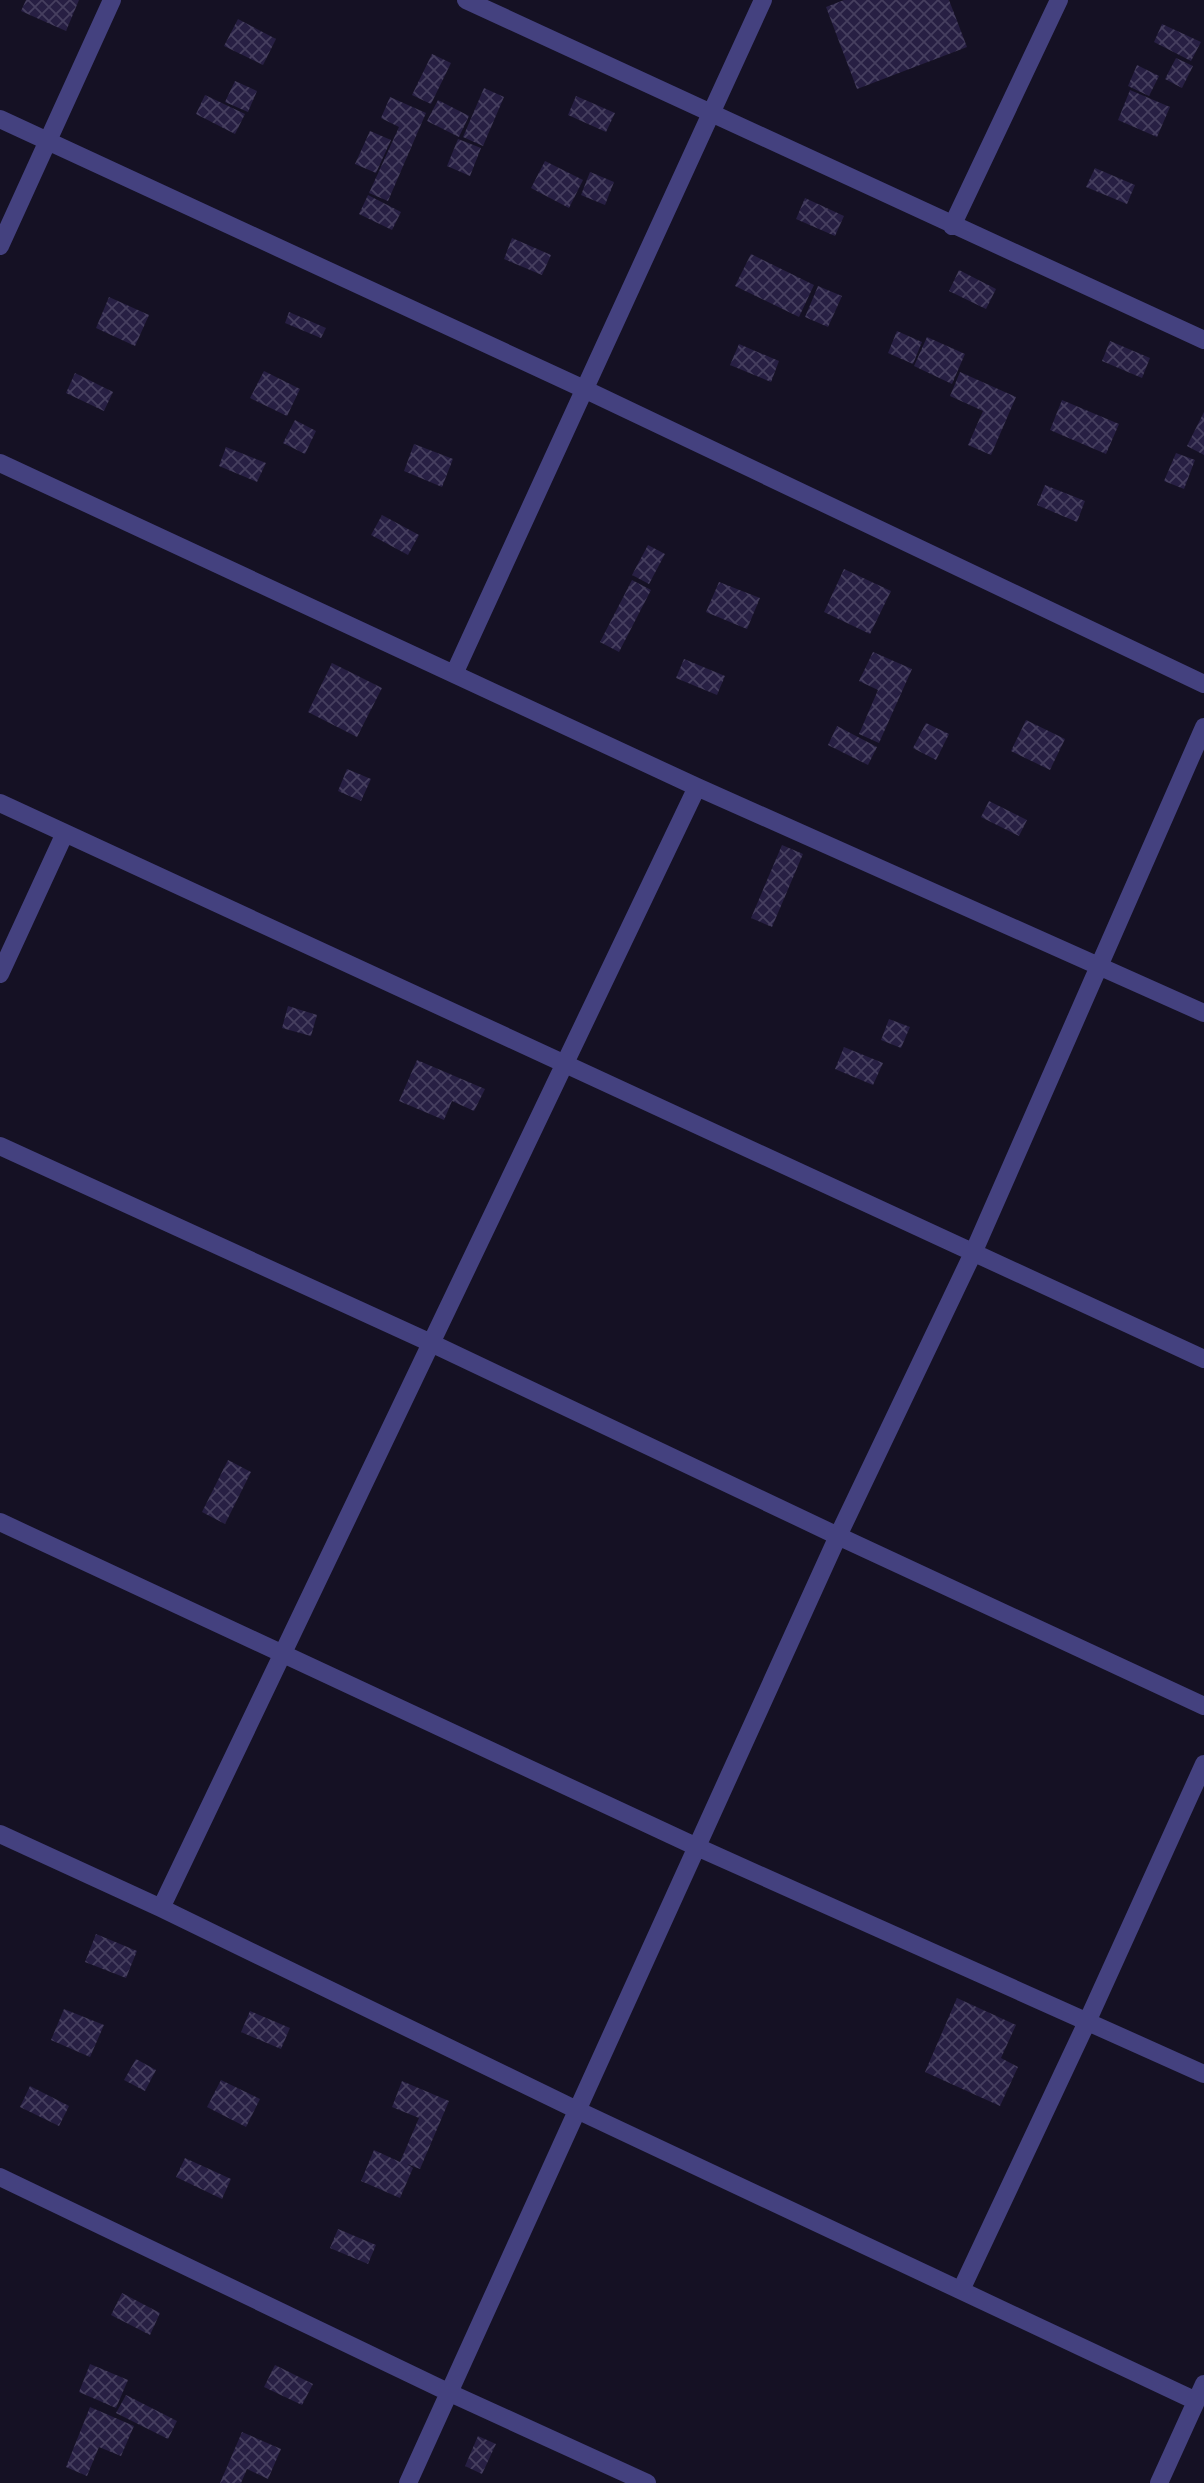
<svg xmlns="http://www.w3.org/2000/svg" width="1204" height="2483" viewBox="0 0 1204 2483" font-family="Arial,sans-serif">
<defs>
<pattern id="building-cross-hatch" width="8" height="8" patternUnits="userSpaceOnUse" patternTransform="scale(1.75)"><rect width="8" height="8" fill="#271f43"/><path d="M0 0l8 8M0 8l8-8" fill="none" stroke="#463f5f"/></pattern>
</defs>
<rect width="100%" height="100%" fill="#151124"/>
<path fill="url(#building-cross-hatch)" d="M26,0h53l-13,31 -45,-20z
M844,0h105l18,47 -110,42 -31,-82z
M238,19l38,20 -13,26 -39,-19z
M1162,24l39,18 -10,19 -37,-19z
M432,54l19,9 -20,41 -19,-9z
M1176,58l17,8 -11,22 -17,-9z
M1137,65l22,11 -10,20 -21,-10z
M235,81l22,10 -9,21 -23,-10z
M484,88l20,9 -21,49 -20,-9z
M1130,90l40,17 -13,30 -39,-17z
M205,95l40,19 -10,20 -39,-20z
M576,96l39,17 -9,19 -38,-17z
M390,97l36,16 -38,88 -19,-8 30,-66 -18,-9z
M438,100l31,16 -10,21 -32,-16z
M370,131l21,9 -15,33 -21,-9z
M458,139l23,9 -11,28 -23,-10z
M545,161l38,19 -14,28 -38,-20z
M1095,168l40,17 -8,19 -41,-17z
M590,172l24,10 -9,23 -24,-10z
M368,195l33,17 -9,18 -33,-16z
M805,198l39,18 -9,20 -39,-17z
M512,238l39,17 -9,20 -38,-16z
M751,254l63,31 -15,32 -64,-31z
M959,270l37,19 -10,20 -37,-18z
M818,286l24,10 -14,31 -23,-10z
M109,297l40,18 -14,31 -39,-18z
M289,312l37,16 -5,10 -36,-15z
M897,331l25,11 -9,22 -25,-11z
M927,337l38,17 -13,30 -38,-18z
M1110,341l40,17 -8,20 -40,-17z
M739,344l40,17 -8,21 -41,-17z
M264,371l36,18 -13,27 -37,-18z
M960,372l56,25 -25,58 -23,-10 15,-34 -33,-15z
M75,373l38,19 -9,19 -38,-18z
M1062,400l57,24 -13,30 -56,-24z
M1204,412v43l-17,-9z
M295,420l21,11 -11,23 -22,-11z
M414,444l39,15 -11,28 -38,-16z
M226,447l40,16 -9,19 -38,-16z
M1176,453l19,7 -11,29 -20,-8z
M1045,485l40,16 -8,21 -40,-17z
M382,515l37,20 -11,20 -37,-20z
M648,545l17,9 -16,30 -17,-9z
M844,569l47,22 -21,43 -46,-22z
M632,580l19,10 -32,62 -19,-10z
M719,582l41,16 -13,31 -41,-17z
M873,652l39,17 -33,74 -20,-9 19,-44 -19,-9z
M684,659l41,17 -8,19 -41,-17z
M332,663l50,25 -25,49 -49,-25z
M1026,720l39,19 -15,31 -39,-19z
M926,723l23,11 -13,26 -23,-12z
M837,726l40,21 -9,18 -40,-20z
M347,769l24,10 -10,22 -23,-10z
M989,801l38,19 -8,16 -38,-19z
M782,845l21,9 -31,73 -21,-9z
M288,1006l29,9 -6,21 -29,-8z
M889,1019l21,8 -9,21 -20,-8z
M844,1047l39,16 -10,22 -38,-16z
M417,1060l68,29 -11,22 -22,-10 -8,19 -45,-19z
M228,1460l23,12 -26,52 -23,-12z
M96,1934l41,17 -11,27 -41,-16z
M957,1998l59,27 -15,33 17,9 -18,39 -75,-34z
M64,2009l40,16 -14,32 -39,-17z
M250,2011l40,17 -9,21 -40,-17z
M136,2059l20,11 -11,21 -21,-11z
M221,2080l39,19 -14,28 -39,-20z
M402,2081l47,20 -29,68 -13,-5 6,4 -13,30 -39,-17 13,-31 26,12 19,-44 -27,-11z
M30,2086l39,20 -10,20 -39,-19z
M185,2158l46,21 -9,20 -46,-22z
M338,2229l38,16 -8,19 -38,-16z
M122,2293l38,20 -10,22 -39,-20z
M90,2364l38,16 -12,28 -37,-16z
M275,2365l38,19 -11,21 -38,-18z
M126,2395l51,26 -9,18 -52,-26z
M90,2407l44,19 -13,30 -22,-9 -12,29 -21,-9z
M242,2432l39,17 -13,30 -21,-10 -6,14h-21z
M478,2436l18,8 -14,30 -17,-8z"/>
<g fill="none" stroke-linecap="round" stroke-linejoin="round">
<path stroke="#44417f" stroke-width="18" d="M466,0l738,340
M0,119l584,270 620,295
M952,226l107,-226
M0,246l112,-246
M0,463l697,324 507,226
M454,674l309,-674
M0,803l1204,556
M0,974l65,-141
M0,1146l431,197 407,193 366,170
M0,1522l697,325 507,227
M0,1834l161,74 418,203 617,290
M161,1908l536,-1121
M0,2177l450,216 197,90
M961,2290l126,-268 117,-258
M408,2483l430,-947 136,-285 230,-524
M1159,2483l45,-99"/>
</g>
</svg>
